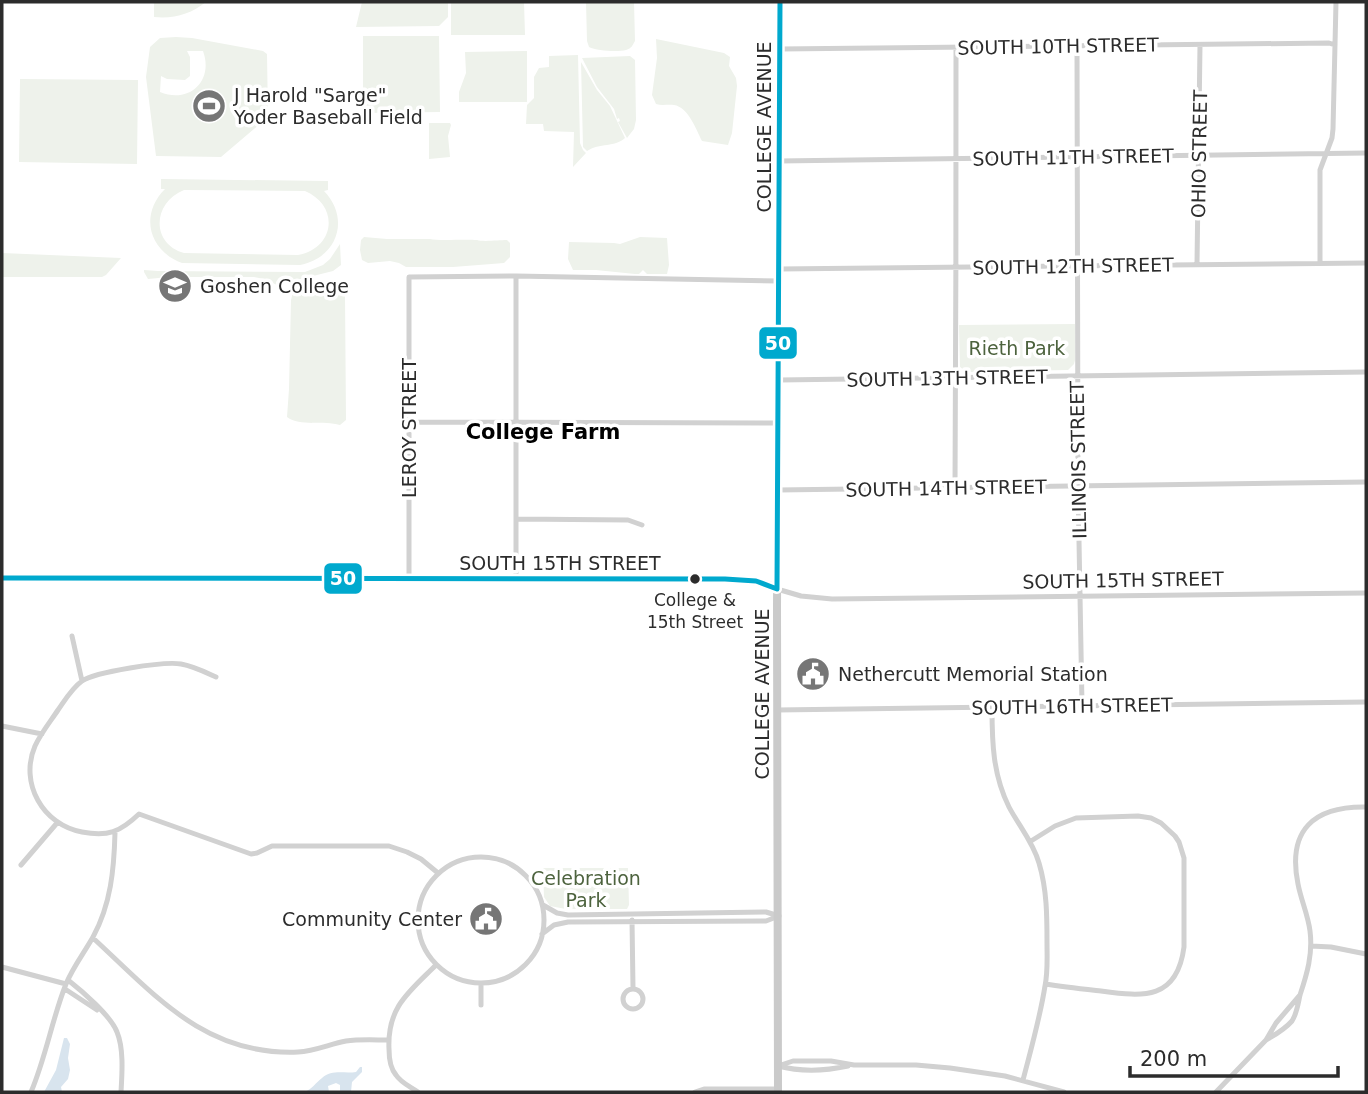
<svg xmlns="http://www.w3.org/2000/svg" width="1368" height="1094" viewBox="0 0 1368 1094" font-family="'DejaVu Sans',sans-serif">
<rect width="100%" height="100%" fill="#fff"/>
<path fill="#eef2eb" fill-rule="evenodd" d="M154,2h52c-15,12 -32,17 -52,15z
M362,2h86v15l-9,9 -83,1z
M451,2h73l1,33h-74z
M586,2h48l1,39c-3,5 -3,7 -9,9 -8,2 -29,1 -37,-3l-2,-6z
M363,36h76l1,76 -77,1z
M176,37l16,1 71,13 4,3 1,63 -47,40 -65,-1 -10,-79 4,-30 10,-9zM187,51h16c11,30 -14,53 -43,41l1,-16 6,3 18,1 5,-4v-19z
M656,39l68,14 6,4 -1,9 7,12 1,8 -5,47 -4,12 -26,-4c-6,-12 -14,-34 -28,-36 -6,-1 -12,1 -18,-1l-4,-9 5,-37z
M527,51v51h-68v-10l7,-19 -1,-21z
M578,55l2,88 3,7 3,3 -13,14 1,-35 -30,-1 -1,-7h-17l1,-19 7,-7v-21l5,-9 10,-1v-11z
M630,56l5,4 1,60 -2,9 -7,9 -9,-16 2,-1 -1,-3 -2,1 -3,-10 -17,-22 -15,-29z
M581,62l16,28 13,16 15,32c-9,9 -26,5 -38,13l-4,-4z
M20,79l118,1 -1,84 -118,-2z
M429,123h21l1,2 -3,11 2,21 -21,2z
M161,179l167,2v9l-4,1c27,28 13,67 -24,74l-118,-2c-33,-12 -43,-48 -17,-74h-4zM184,190l121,1c35,15 30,57 -7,64l-114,-2c-34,-10 -31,-51 0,-63z
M364,237l23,2h43c9,2 34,0 47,1 6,2 22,0 30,0l3,3v14l-6,6 -51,4h-47l-7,-4 -9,-2 -22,2 -6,-3 -2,-10 1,-10z
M640,237l27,1 2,27 -2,9h-20l-4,-4 -4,4h-4l-39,-4h-23l-5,-11 1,-17 45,1 6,1z
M340,244l1,21 -8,6 -56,14 -13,-6 -10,-2h-85l-21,2 -4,-7v-2l14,1 147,1 18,-7 7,-6z
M2,253l119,5 -15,17 -4,2h-100z
M312,285c12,0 28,-4 33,11l1,124 -6,5c-16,-5 -40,2 -53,-8l2,-28 2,-89 2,-8 9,-5z
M1075,324v36l-1,4 -6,6 -98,2h-4l-6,-5 -1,-42z
M543,868h85l1,37 -2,4h-61l-16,-3 -6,-9z"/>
<path fill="#d8e4ee" d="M64,1038h3l3,6 -2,14 2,12 -2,9 -7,8 1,5h-18l12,-22z
M360,1067h2v5l-10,10 -1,10h-11v-7l-4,-2 -8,3 1,6h-25c9,-3 11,-9 18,-14 10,-9 22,-4 34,-6z"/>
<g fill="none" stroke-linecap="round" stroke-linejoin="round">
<path stroke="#d1d1d1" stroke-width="5" d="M1077,47l1,439 4,219
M780,49l549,-6 6,2
M779,161l587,-8
M1320,263v-93l12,-32 1,-9 3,-127
M1197,264l3,-219
M779,269l587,-6
M779,380l587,-8
M409,422l370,1
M955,487c0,-146 2,-293 1,-439
M778,490l588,-8
M516,519l112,1 14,5
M409,579v-302l107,-1 263,5
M516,579v-303
M777,589l24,7 31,3 534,-6
M72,636l10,45
M216,677c-11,-5 -23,-11 -35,-13 -17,-3 -86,8 -99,17 -10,7 -17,19 -24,29 -8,12 -17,23 -23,36 -16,37 8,79 47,86 26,5 38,0 57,-18l112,40 6,-1 15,-7h117l18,6 14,7 17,14
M992,708c0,35 1,67 17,99 10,19 24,35 30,56 8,27 8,53 8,80 0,14 1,29 -2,43 -5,32 -14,63 -22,94
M777,710l589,-8
M2,726l40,8
M1031,841l24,-15 21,-8 62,-2 13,2 10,5 14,13 4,6 5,16v89c-7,53 -40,50 -83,44 -18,-2 -37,-4 -55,-7
M418 920a63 63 0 1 1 126 0a63 63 0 1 1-126 0Z
M21,865l36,-42
M543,905l14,8 11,2 198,-3 13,4
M632,920l1,68
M542,934l12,-9 14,-3 198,-1 13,-5
M93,938c62,57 112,118 205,114 17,-1 32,-8 48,-11 13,-2 29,-1 43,-1
M1311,946l20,1 35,7
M2,967l64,17
M68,980c14,11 43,36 49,52 7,17 5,42 4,60
M623 999a10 10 0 1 1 20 0a10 10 0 1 1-20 0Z
M65,989l32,21
M481,1005v-22
M1266,1040c9,-5 19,-11 26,-19 5,-8 6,-17 8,-26 7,-21 13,-41 10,-64 -2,-16 -9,-31 -12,-47 -11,-54 16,-78 68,-77
M778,1066l15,-5h38l23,4h62l34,3 55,8 59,16
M778,1066c23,6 47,5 70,0
M31,1092c15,-35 21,-73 35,-108 7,-17 18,-31 27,-47 18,-33 21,-68 22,-104
M418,1092c-7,-5 -17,-9 -22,-17 -6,-7 -7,-17 -7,-26 -2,-42 20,-57 47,-84
M695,1092l9,-3h74
M1216,1092l50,-52 10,-17 24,-28"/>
<path stroke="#cacaca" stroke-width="8" d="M2,578l715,1c21,0 42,0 60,10
M778,1092l-1,-484 3,-606"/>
<g stroke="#fff" stroke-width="10">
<path id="bus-1" d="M2,578l723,1 31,2 21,8 3,-587"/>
</g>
<use href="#bus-1" stroke="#00a9ce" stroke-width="5"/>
</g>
<defs>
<g id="stadium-disc" transform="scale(1.75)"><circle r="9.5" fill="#767676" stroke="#fff"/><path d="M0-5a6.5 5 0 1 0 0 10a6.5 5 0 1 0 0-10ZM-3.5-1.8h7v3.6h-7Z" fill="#fff"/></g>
<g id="university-disc" transform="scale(1.75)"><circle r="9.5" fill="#767676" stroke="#fff"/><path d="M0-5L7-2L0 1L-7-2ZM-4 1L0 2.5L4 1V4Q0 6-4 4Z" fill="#fff"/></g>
<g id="civic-disc" transform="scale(1.75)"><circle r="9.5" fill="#767676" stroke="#fff"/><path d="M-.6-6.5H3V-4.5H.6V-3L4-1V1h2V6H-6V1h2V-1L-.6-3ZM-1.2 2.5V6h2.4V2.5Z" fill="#fff"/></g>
</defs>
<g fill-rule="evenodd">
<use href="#stadium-disc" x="209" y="106"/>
<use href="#university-disc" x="175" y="286"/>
<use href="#civic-disc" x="813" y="674"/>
<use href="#civic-disc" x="486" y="919"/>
</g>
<circle fill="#2c2c2c" stroke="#fff" stroke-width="2.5" cx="695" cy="579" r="6"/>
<g text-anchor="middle" stroke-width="7" stroke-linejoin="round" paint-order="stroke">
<g font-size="17" fill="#2c2c2c" stroke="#fff">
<text x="695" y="606">College &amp;<tspan x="695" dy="22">15th Street</tspan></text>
</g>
<g font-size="19" fill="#2c2c2c" stroke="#fff">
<text transform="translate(1058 46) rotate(-1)" y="7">SOUTH 10TH STREET</text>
<text transform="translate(764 127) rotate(-90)" y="7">COLLEGE AVENUE</text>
<text transform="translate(1199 154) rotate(-89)" y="7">OHIO STREET</text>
<text transform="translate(1073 157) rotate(-1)" y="7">SOUTH 11TH STREET</text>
<text transform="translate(1073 266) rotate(-1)" y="7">SOUTH 12TH STREET</text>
<text transform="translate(947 378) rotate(-1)" y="7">SOUTH 13TH STREET</text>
<text transform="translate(409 428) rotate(-90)" y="7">LEROY STREET</text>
<text transform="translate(1078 460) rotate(-91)" y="7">ILLINOIS STREET</text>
<text transform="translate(946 488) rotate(-1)" y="7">SOUTH 14TH STREET</text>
<text x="560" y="570">SOUTH 15TH STREET</text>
<text transform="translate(1123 580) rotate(-1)" y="7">SOUTH 15TH STREET</text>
<text transform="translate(762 694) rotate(-90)" y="7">COLLEGE AVENUE</text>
<text transform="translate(1072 706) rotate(-1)" y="7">SOUTH 16TH STREET</text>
</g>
<g font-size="19" fill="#2c2c2c" stroke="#fff" text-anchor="start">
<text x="234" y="102">J Harold "Sarge"<tspan x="234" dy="22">Yoder Baseball Field</tspan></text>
<text x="200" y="293">Goshen College</text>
<text x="838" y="681">Nethercutt Memorial Station</text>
<text x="462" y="926" text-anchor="end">Community Center</text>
</g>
<g font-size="19" fill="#4d633e" stroke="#fff">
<text x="1017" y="355">Rieth Park</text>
<text x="586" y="885">Celebration<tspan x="586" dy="22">Park</tspan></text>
</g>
<g font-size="21" font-weight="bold" fill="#000" stroke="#fff">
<text x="543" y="439">College Farm</text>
</g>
</g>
<g stroke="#fff" stroke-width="2.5">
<rect x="758" y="326" width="40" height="34" rx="7" fill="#00a9ce"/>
<rect x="323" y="562" width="40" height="33" rx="7" fill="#00a9ce"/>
</g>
<g font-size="19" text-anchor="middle" font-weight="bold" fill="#fff">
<text x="778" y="350">50</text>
<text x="343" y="585">50</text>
</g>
<rect width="1368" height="1094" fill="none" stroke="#2c2c2c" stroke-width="7"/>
<path d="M1130 1066v10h208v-10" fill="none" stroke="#2c2c2c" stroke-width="3.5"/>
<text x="1140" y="1066" font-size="21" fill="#2c2c2c" stroke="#ffffff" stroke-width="5" paint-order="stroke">200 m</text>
</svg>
